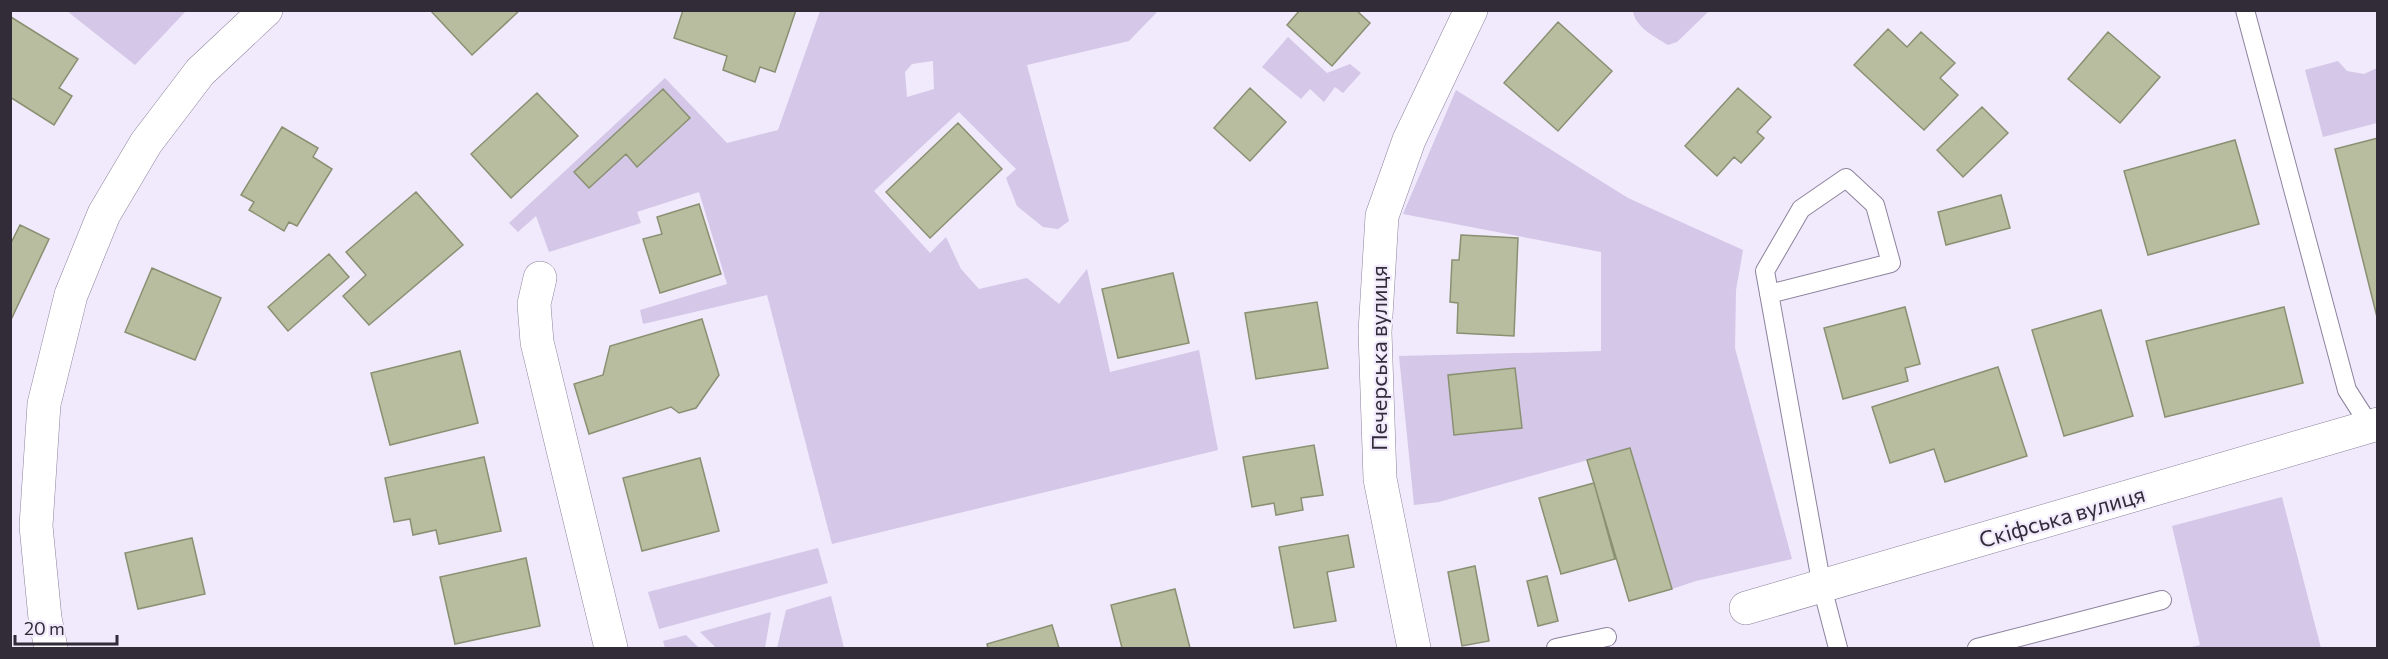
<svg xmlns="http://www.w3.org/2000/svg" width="2388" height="659" viewBox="0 0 2388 659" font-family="Commissioner,sans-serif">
<rect width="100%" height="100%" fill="#f1eafc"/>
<path fill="#d4c7e8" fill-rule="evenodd" d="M67,11h119l-51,54z
M820,11h338l-29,30 -102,24 42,156 -11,8 -15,-2 -26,-21 -11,-28 10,-9 -57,-57 -85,79 56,62 16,-16 15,32 18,20 48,-11 32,26 28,-35 23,103 89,-22 19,100 -386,94 -65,-249 -124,29 -3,-14 87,-26 -28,-92 -62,20 4,11 -92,29 -13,-36 -18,16 -9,-9 156,-145 62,65 51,-13zM933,61l1,28 -27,8 -2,-25 7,-8z
M1633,11v-1l76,1 -32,31 -9,3c-13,-8 -33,-18 -35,-34z
M1288,37l39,36 23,-9 11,9 -18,20 -8,-6 -11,15 -14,-13 -9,10 -39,-32z
M2338,61l9,10 17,3 13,-6v55l-54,14 -18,-67z
M1456,90l172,108 115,52 -7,40 -1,58 57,211 -96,22 -24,8 -42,-141 -191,54 -25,3 -15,-149 202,-5v-99l-198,-38z
M2282,497l39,151h-134l13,-3 -28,-119z
M818,548l10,35 -169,46 -11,-37z
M831,596l13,52h-67l9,-38z
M771,612l-6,36h-49l-16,-16z
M686,635l13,13h-34l-2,-7z"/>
<path fill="#b7bd9e" stroke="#8a9072" stroke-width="1.5" d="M430,10h90l-48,45z
M683,10h113l-21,62 -15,-5 -5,15 -32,-12 4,-14 -53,-18z
M1300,10h56l14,13 -38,43 -45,-41z
M11,17l67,42 -19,29 13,8 -18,29 -44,-28z
M1558,22l54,49 -54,60 -54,-48z
M1888,29l19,18 14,-15 34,31 -15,15 18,17 -34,35 -70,-65z
M2108,32l52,45 -40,46 -52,-44z
M1250,88l36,34 -36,39 -36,-33z
M1738,88l33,29 -14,15 7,6 -23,25 -7,-6 -17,19 -32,-30z
M663,89l27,29 -53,49 -11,-13 -37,34 -15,-16z
M537,93l41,43 -67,62 -40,-44z
M1982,107l26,26 -45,44 -26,-27z
M958,123l44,46 -72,69 -44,-46z
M282,127l36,21 -5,9 19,12 -35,57 -8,-4 -5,9 -35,-21 5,-8 -13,-7z
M2378,138v183l-43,-172z
M2235,140l24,84 -111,31 -24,-84z
M416,192l47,53 -94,80 -26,-29 23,-21 -20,-23z
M2001,195l9,33 -64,17 -8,-33z
M699,204l22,70 -61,19 -17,-54 19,-5 -5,-17z
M20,225l29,14 -39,83v-77z
M1461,235l57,3 -4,98 -57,-3 1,-30 -8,-1 2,-42h7z
M329,254l20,23 -61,54 -20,-24z
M152,268l69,30 -26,62 -70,-28z
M1173,273l16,70 -71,15 -16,-69z
M1317,302l11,66 -72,11 -11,-66z
M1905,307l15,57 -15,4 3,13 -65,18 -19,-71z
M2284,307l19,76 -138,34 -19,-76z
M2101,310l32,106 -69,20 -32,-106z
M702,319l17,56 -23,33 -17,5 -8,-6 -82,27 -15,-50 29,-9 7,-29z
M460,351l18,72 -88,22 -19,-72z
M1998,367l29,89 -82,26 -11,-33 -44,14 -18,-56z
M1515,368l7,60 -68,7 -6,-60z
M1314,445l9,50 -22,3 2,12 -27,5 -2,-12 -22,4 -9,-50z
M1630,448l42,141 -43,12 -42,-141z
M484,457l17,74 -62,13 -3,-14 -23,5 -3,-16 -16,3 -9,-44z
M700,458l19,73 -77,20 -19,-73z
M1594,483l21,76 -54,15 -22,-76z
M1348,535l6,32 -27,5 9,49 -42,7 -15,-81z
M192,538l13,56 -67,15 -13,-56z
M526,558l14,68 -85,18 -15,-67z
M1475,566l14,75 -27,5 -14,-74z
M1547,576l11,45 -20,5 -11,-45z
M1175,589l15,59h-68l-11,-43z
M1052,625l7,23h-71l-1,-4z"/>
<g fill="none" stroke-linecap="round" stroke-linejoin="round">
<g stroke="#8d829d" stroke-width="20">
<path id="service" d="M2245,10l102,380 23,36
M1769,294l122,-31 -16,-58 -29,-27 -45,31 -36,62 57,316 16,61
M1556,648l51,-11
M1977,648l185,-48"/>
</g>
<g stroke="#8d829d" stroke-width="34">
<path id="minor" d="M540,278l-6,26 3,38 74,306
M1746,608l632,-184
M51,648l-6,-30 -9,-92 8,-122 27,-109 33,-81 42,-71 54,-71 66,-62
M1414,648l-34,-169 -5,-147 7,-116 27,-76 62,-130"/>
</g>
<use href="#service" stroke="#fff" stroke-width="18"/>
<use href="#minor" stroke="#fff" stroke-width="33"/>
</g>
<g text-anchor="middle" stroke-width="4.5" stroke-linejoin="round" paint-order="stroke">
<g font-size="22" fill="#312c38" stroke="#f1eafc">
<text transform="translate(1379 358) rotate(-90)" y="8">Печерська вулиця</text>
<text transform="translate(2062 517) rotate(-16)" y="8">Скіфська вулиця</text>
</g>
</g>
<rect width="2388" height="659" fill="none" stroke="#312c38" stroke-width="24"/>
<path d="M15 635v9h102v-9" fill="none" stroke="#312c38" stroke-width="3"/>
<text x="24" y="635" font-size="18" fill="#312c38" stroke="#f1eafc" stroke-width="4.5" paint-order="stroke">20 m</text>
</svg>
